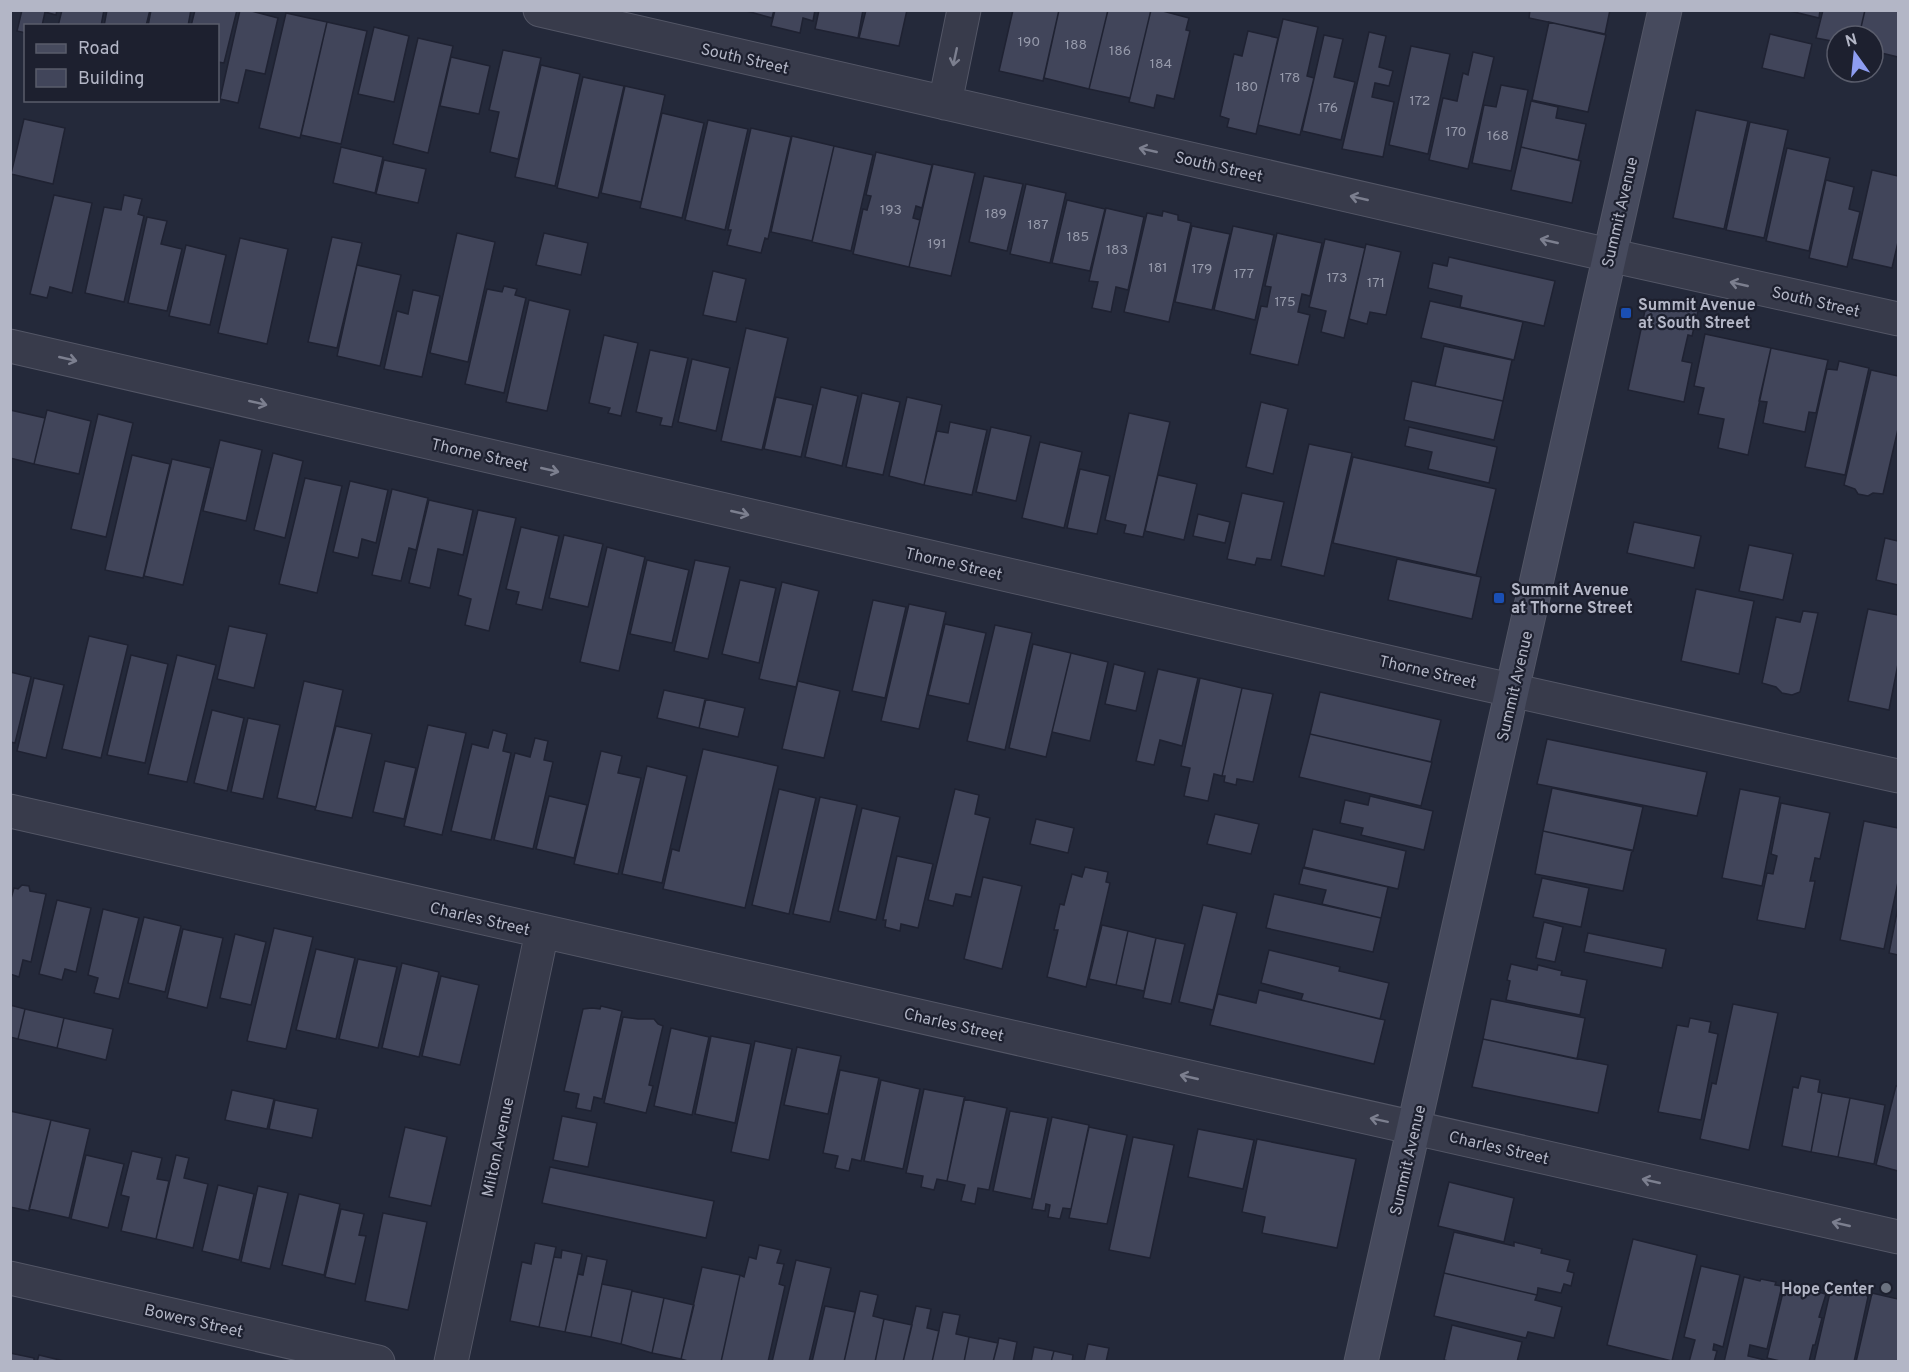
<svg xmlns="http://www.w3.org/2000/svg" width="1909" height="1372" viewBox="0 0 1909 1372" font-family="Overpass,sans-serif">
<rect width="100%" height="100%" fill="#24293a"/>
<path fill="#41455a" stroke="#1f2232" stroke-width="1.5" d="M22,10h35l-1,5 -11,-3 -3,14h-16v7l-9,-2z
M62,10h42l-3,16h-43z
M107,10h43l-4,16h-42z
M151,10h40l-3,16h-40z
M195,10h42l-13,53 -6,-1v-36h-27z
M240,10h8l30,8 -13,56 -19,-4 -8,33 -18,-4z
M743,10h31l-2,8z
M775,10h40l-2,11 -10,-3 -3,15 -29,-7z
M819,10h44l-5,28 -43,-9z
M866,10h41l-8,36 -40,-8z
M1013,10h46l-16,71 -44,-10z
M1059,10h49l-19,79 -45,-11z
M1108,10h43l-21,88 -41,-9z
M1151,10h8l30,8 -3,12 4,1 -16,68 -17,-4 -3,13 -25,-6z
M1530,10h80l-5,24 -76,-16z
M1786,10h34l-1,8z
M1823,10h42l-6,26h-22v6l-21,-4z
M1865,10h33v47l-25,-6v-15h-14z
M286,13l41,9 -27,116 -41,-10z
M1283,19l35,8 -11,49 7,2 -14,57 -42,-10z
M327,22l40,9 -26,113 -40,-9z
M1549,22l57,13 -18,77 -56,-12z
M374,27l35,9 -15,66 -36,-8z
M1248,31l30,7 -22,96 -29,-7 2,-8 -9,-3 14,-62 8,2z
M1369,32l17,4 -7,31 14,4 -4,15 -14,-3 -3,14 22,5 -11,55 -41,-8z
M1770,34l42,10 -8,34 -42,-10z
M1324,35l19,4 -9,38 21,5 -14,58 -39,-9z
M418,38l35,8 -25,107 -35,-9z
M1411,46l39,8 -22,100 -39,-9z
M503,50l38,8 -23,101 -28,-7 9,-40 -10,-2z
M1473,52l21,5 -26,112 -39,-9 14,-62 14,3 6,-28 5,2z
M451,57l39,9 -11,48 -39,-8z
M541,65l39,9 -25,112 -40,-9z
M583,77l41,9 -26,112 -41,-10z
M1501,85l27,5 -17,81 -39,-8 12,-58 12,2z
M625,86l40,9 -24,107 -40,-9z
M1531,101l27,6 -2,11 30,6 -8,36 -57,-13z
M1696,110l52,11 -24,108 -51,-11z
M662,113l42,10 -22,95 -42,-10z
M24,119l41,9 -12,56 -42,-10z
M708,120l40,9 -23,101 -40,-10z
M1750,122l38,8 -24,108 -38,-8z
M751,128l40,9 -23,102 -3,-1 -4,15 -34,-8 4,-15h-3z
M792,136l42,10 -22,95 -41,-9z
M834,146l39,9 -22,96 -39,-9z
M341,147l42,10 -8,36 -42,-10z
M1521,147l60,14 -9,42 -61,-13z
M1787,148l43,10 -21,93 -43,-10z
M876,152l56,13 -10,43 -6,-2 -3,12 7,2 -11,47 -56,-13 10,-45 4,1 4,-14 -5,-1z
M384,160l42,9 -8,34 -42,-9z
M933,164l42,9 -24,103 -42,-9z
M1872,170l26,6v66l-6,26 -40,-9z
M984,176l39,8 -16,67 -38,-9z
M1826,180l28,7 -5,22 11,3 -13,55 -38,-9z
M1026,184l40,9 -16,70 -40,-9z
M54,195l38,8 -20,90 -22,-6 -3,11 -17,-4z
M124,195l18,4 -4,15 6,2 -20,86 -39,-9 19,-86 17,3z
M1067,200l38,9 -15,62 -38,-8z
M1106,208l38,9 -16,73 -12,-3 -5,25 -19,-4 6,-26 -9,-1z
M1163,211l15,4v5l13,3 -22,99 -45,-10 23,-99 15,3z
M147,217l20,4 -6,23 21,5 -15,62 -39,-8z
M1192,226l38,8 -18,76 -37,-8z
M1233,226l41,9 -19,85 -41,-10z
M457,233l38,9 -27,120 -38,-9z
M544,233l44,10 -7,32 -45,-10z
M1277,233l45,10 -12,53 -8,-2 -4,18 12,3 -12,50 -48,-11 11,-48 6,1 4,-20 -6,-1z
M332,237l30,6 -25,105 -29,-6z
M240,238l48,11 -21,95 -49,-11z
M1325,239l40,9 -21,90 -23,-6 5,-21 -17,-4z
M1366,244l35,8 -15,63 -16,-3 -3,12 -18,-5z
M186,245l40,10 -16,70 -41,-9z
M1449,257l106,24 -11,45 -84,-19 2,-11 -34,-8 5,-25 14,3z
M357,265l44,10 -21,91 -43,-10z
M713,271l33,8 -10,43 -33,-7z
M504,286l13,3 -2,6 11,3 -22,95 -39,-9 22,-95 15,3z
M413,290l27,6 -18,81 -38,-8 13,-58 11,3z
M529,300l41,10 -23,101 -41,-9z
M1430,301l93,21 -9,38 -93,-22z
M1647,301l51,10 -6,25 -4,-1 -6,26 10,2 -8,39 -56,-12z
M746,328l42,10 -26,112 -41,-9z
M1705,334l66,14 -23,107 -30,-7 6,-29 -26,-5 6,-26 -10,-2z
M604,335l34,8 -17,73 -13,-3 2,-5 -21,-5z
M1444,346l68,14 -9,41 -68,-15z
M1771,348l57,12 -12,53 -7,-1 -4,20 -42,-9 4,-21 -8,-1z
M650,350l38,8 -16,69 -12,-2 2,-7 -26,-6z
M692,359l38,9 -14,63 -38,-9z
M1839,361l30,7 -24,107 -40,-8 22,-98 10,1z
M1871,370l27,6v53l-15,65 -10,-1 -5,3 -10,-2 -3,-5 -11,-4z
M1412,381l91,20 -9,39 -90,-20z
M821,387l37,9 -16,70 -37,-9z
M862,393l38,9 -17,73 -37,-8z
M776,397l37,8 -12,52 -37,-8z
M907,397l35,8 -18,80 -35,-9z
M1261,402l27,7 -15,65 -27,-7z
M10,410l35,8 -11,46 -24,-6z
M47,410l44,11 -12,53 -45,-10z
M1129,413l41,9 -27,115 -19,-4 2,-8 -21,-5z
M98,414l35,9 -27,114 -35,-8z
M950,422l37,8 -15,65 -48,-10 13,-54 11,2z
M991,427l40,9 -15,65 -40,-9z
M1409,427l88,20 -8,36 -61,-14 4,-17 -27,-6z
M220,440l42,10 -16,71 -43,-10z
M1040,442l42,10 -18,76 -42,-10z
M1309,444l43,9 -28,123 -43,-10z
M273,453l30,8 -18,77 -31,-8z
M132,455l38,9 -27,114 -38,-8z
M1353,457l143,32 -20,86 -143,-32z
M172,459l39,9 -28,117 -39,-9z
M1080,469l30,7 -13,58 -30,-6z
M1158,475l39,9 -13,56 -39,-9z
M305,478l37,8 -25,107 -38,-9z
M350,481l38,9 -12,53 -14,-4 -4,19 -25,-6z
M392,489l36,9 -12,52 -7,-2 -8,33 -29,-6z
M1242,493l42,9 -13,58 -14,-2 -2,7 -28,-6z
M429,500l44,10 -10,45 -25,-6 -8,39 -21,-5z
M478,510l38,8 -27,113 -24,-6 6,-26 -13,-4z
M1198,514l32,8 -5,21 -32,-7z
M1634,522l67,14 -7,32 -67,-15z
M521,527l38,9 -17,74 -26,-6 3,-12 -13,-3z
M564,535l39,9 -15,63 -39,-9z
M1885,538l13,3v44l-22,-5z
M1749,545l44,9 -10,46 -44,-9z
M607,547l38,10 -26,114 -39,-9z
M1397,559l84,18 -9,42 -84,-19z
M647,560l42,10 -17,73 -42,-9z
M695,560l35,7 -22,92 -34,-8z
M740,580l36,8 -17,75 -37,-9z
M782,582l37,9 -23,96 -37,-8z
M1696,589l58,12 -15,73 -58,-13z
M873,600l33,7 -21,91 -33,-7z
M909,604l37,8 -27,117 -38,-8z
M1868,609l30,6v49l-9,46 -41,-9z
M1803,611l15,2 -18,79 -8,3 -10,-2 -6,-6 -14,-4 14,-66 24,5z
M945,624l41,9 -17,71 -41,-9z
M995,625l37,8 -27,117 -38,-9z
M229,626l38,8 -13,54 -37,-9z
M89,636l39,9 -27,113 -39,-9z
M1033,644l38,9 -25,104 -37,-9z
M1071,653l37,9 -18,79 -38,-9z
M131,655l37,9 -23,99 -38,-8z
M177,655l39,10 -29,117 -39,-8z
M1114,664l31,8 -9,39 -31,-7z
M1158,669l40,9 -16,68 -22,-6 -6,25 -18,-4z
M10,672l21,5 -16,66 -5,-1z
M34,678l30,7 -18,73 -29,-7z
M1200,678l42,10 -20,88 -8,-2 -6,27 -24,-5 6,-28 -9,-2z
M304,681l39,9 -27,117 -39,-9z
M798,681l42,10 -16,67 -42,-9z
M1242,688l31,6 -20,88 -16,-3 -1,6 -12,-3 1,-6h-3z
M664,690l42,9 -7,29 -42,-10z
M1320,692l121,28 -10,42 -121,-28z
M705,699l40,9 -7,29 -39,-9z
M212,710l32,8 -17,73 -33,-8z
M248,718l32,7 -17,74 -32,-7z
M428,725l38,8 -24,102 -38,-9z
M336,726l36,8 -20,84 -37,-8z
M493,730l14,4 -4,17 8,2 -20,87 -40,-9 21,-87 16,4z
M1310,734l122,28 -11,44 -122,-29z
M535,738l13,3 -4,19 9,2 -20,87 -39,-9 21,-87 15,4z
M1547,739l160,33 -10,44 -160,-32z
M703,749l75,17 -33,142 -82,-19 9,-40 7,2z
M601,751l21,5 -4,17 23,5 -23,96 -44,-10z
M385,761l31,7 -12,51 -31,-7z
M647,766l40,10 -25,107 -40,-9z
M1552,788l91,19 -10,44 -90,-20z
M779,789l37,9 -27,116 -37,-9z
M955,789l24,6 -4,19 15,4 -19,79 -15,-3 -3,12 -25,-6z
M1740,789l40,8 -18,89 -40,-8z
M549,796l38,9 -13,53 -38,-9z
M1370,796l63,15 -9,39 -63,-15 2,-7 -23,-5 5,-23 23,5z
M820,797l37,8 -27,117 -37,-8z
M1781,803l49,10 -10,46 -5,-1 -5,23h5l-10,48 -48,-9 10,-47 6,1 4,-18 -6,-2z
M862,808l38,9 -24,103 -38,-9z
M1215,814l44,10 -8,30 -44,-10z
M1036,819l38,9 -6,25 -38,-9z
M1864,821l34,7v54l-14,67 -44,-9z
M1313,829l93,22 -8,38 -94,-22z
M1543,831l89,19 -9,41 -88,-17z
M897,856l36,8 -15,64 -17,-4 -1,7 -15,-4 1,-7h-3z
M1085,867l23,5 -2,10 4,1 -24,104 -39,-10 11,-47h-4l6,-26 4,1 8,-31 10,3z
M1303,868l85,19 -7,31 -59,-14 4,-14 -27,-6z
M983,877l39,9 -20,83 -38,-10z
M1542,878l47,10 -8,39 -48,-10z
M22,885l7,1 1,5 16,3 -15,68 -8,-2 -4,17 -9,-3v-72l4,-14 4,1z
M1274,894l107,24 -8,34 -107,-24z
M57,900l34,8 -15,64 -11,-3 -3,11 -23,-6z
M1203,905l34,8 -24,97 -34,-8z
M1898,907v48l-9,-2z
M103,909l36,9 -20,81 -25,-6 4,-15 -10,-3z
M144,917l37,9 -16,66 -37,-9z
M1544,922l19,5 -8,35 -19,-4z
M1102,925l26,6 -12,54 -27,-6z
M274,928l39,9 -27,112 -39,-8z
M183,929l40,9 -16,70 -40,-10z
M1128,931l28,7 -12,53 -28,-6z
M1588,933l78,16 -4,19 -78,-16z
M235,934l31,8 -15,63 -31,-7z
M1156,938l29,6 -14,60 -28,-6z
M316,949l39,9 -19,81 -40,-9z
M1269,950l71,17 -1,4 50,12 -9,36 -79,-19 2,-6 -42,-11z
M358,959l39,8 -19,81 -39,-9z
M402,963l37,9 -20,85 -37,-9z
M1511,964l26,6 1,-5 24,6 -1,4 26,5 -7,35 -74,-15 4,-19 -3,-1z
M441,976l38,9 -19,80 -38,-9z
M1259,990l126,30 -11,44 -164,-39 8,-31 38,9z
M1491,999l94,19 -8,41 -94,-20z
M1733,1004l45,9 -29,137 -49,-11 12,-56 4,1z
M10,1005l15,4 -7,30 -8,-2z
M601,1006l21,5 -20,88 -8,-2 -3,14 -15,-3 3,-14 -15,-3 19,-82 9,-1 8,1z
M25,1009l39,9 -7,30 -39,-9z
M623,1017l15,2h16l4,5 5,2 -14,59 4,1 -7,27 -42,-10z
M64,1018l49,11 -7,31 -49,-12z
M1690,1018l21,4 -2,10 9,2 -17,86 -43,-8 19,-87 11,2z
M671,1028l38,9 -17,78 -38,-9z
M711,1036l40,8 -16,79 -40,-9z
M1483,1039l125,26 -10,48 -126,-26z
M755,1041l37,8 -23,111 -38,-8z
M797,1047l44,9 -13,58 -44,-9z
M840,1070l39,8 -18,83 -9,-2 -3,12 -14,-3 3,-12 -15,-3z
M1801,1076l19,4 -2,12 4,1 -11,59 -29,-6 11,-59 5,1z
M881,1080l39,9 -17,80 -39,-8z
M1896,1086h2v85l-22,-6z
M924,1089l41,8 -18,84 -10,-2 -3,11 -13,-3 2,-11 -17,-3z
M232,1090l42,9 -7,30 -42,-9z
M1822,1093l28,5 -12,59 -27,-5z
M1850,1098l35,7 -11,59 -36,-7z
M964,1099l43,9 -18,82 -11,-2 -3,16 -14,-3 4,-16 -18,-4z
M275,1100l43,9 -6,29 -43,-9z
M10,1111l41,9 -22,91 -19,-4z
M1010,1111l38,7 -17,81 -38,-8z
M562,1116l35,7 -9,44 -35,-7z
M1052,1117l37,8 -18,84 -8,-1 -3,11 -12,-2 2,-12 -4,-1 -1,7 -13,-2z
M51,1120l39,9 -21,89 -40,-9z
M405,1127l42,10 -16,69 -42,-9z
M1089,1127l38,8 -20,89 -38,-6z
M1198,1129l56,11 -11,49 -55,-12z
M1133,1137l41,8 -24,113 -41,-8z
M1257,1139l99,20 -19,89 -75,-15 3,-16 -23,-5z
M132,1151l30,7 -5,21 12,2 -13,58 -35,-8 8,-34 -8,-2z
M86,1155l38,9 -16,64 -37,-9z
M176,1155l13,3 -5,20 24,6 -15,64 -37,-9z
M550,1167l164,34 -8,37 -164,-35z
M1449,1182l65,16 -10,44 -66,-16z
M218,1185l36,9 -15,66 -37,-9z
M258,1186l30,7 -18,76 -29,-7z
M299,1194l41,10 -16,71 -42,-10z
M341,1209l23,5 -5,21 7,1 -11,48 -30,-7z
M383,1213l44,9 -19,88 -43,-9z
M1454,1232l60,14v-4l28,7 -1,4 29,7 -3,11 7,2 -3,13 -7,-2 -3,9 -23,-5 -1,7 -93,-22z
M1633,1239l64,16 -25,106 -65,-16z
M535,1243l21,4 -17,80 -29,-6 12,-59 9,2z
M759,1245l22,5 -4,13 7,1 -5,20 6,2 -17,76h-47l19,-87 4,2 5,-20 7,2z
M562,1250l20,4 -17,78 -26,-5 15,-70 7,1z
M587,1256l20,4 -16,77 -26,-5 13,-58 5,1z
M796,1260l35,8 -22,94h-37z
M1701,1266l39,9 -17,72 -9,-3 -1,6 4,1 -3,11h-25l6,-22 -11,-3z
M702,1267l38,8 -19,87h-30l-10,-3z
M1444,1273l93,22 -2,5 27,7 -8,31 -26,-6 -2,6 -92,-22z
M1744,1277l16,4 1,-2 15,3 -1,3 7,1 -15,63 -17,-4 -2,11 17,4v2h-41z
M602,1284l30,6 -11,54 -30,-7z
M1785,1284l41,10 -7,23 3,1 -7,27h-2l-4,17h-25l-17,-4z
M1831,1288l12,3 10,-3 9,2 6,7 -14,65h-40z
M632,1291l32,7 -12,55 -31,-9z
M860,1291l18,4 -5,21 11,3 -9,43h-31z
M1872,1293l26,6v63h-42z
M664,1298l30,7 -13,54 -29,-6z
M825,1306l30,6 -11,50h-32z
M916,1306l15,3 -4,19 12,3 -7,31h-29z
M943,1312l17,3 -4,19 13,3 -5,25h-32z
M884,1319l28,6 -9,37h-28z
M1452,1325l70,17 -5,20h-65l-8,-2z
M969,1337l29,6 -5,19h-29z
M999,1338l18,4 -4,20h-20z
M1088,1344l21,4 -3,14h-22z
M1034,1347l20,4 -3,11h-20z
M1054,1351l19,4 -1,7h-21z
M10,1353l24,5v4h-24z
M39,1355l29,7h-31z"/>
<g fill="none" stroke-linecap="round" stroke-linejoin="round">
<g stroke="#535666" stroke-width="35">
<path id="street" d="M540,10l1069,245 289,64
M945,103l19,-93
M10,346l1456,334 432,96
M10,811l1888,426
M10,1278l368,84
M451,1362l91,-430"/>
</g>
<g stroke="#535666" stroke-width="35">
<path id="secondary" d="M1361,1362l304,-1352"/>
</g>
<use href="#street" stroke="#383b4b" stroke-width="33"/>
<use href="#secondary" stroke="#464a5d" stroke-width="33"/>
</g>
<defs><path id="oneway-shaft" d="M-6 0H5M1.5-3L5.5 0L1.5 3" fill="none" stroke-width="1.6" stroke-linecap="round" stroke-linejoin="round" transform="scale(1.5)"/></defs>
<g stroke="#7c7f8f">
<use href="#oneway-shaft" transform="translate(955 57) rotate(102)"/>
<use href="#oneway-shaft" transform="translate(1148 150) rotate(-167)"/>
<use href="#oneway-shaft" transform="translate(1359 198) rotate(-167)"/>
<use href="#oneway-shaft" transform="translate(1549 241) rotate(-167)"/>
<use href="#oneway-shaft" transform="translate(1739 284) rotate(-167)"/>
<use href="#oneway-shaft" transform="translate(68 359) rotate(13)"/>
<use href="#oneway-shaft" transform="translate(258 403) rotate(13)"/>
<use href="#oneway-shaft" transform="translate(550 470) rotate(13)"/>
<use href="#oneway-shaft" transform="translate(740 513) rotate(13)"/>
<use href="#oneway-shaft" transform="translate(1189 1077) rotate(-167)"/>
<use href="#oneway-shaft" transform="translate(1379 1120) rotate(-168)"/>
<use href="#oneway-shaft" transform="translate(1651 1181) rotate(-167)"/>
<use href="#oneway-shaft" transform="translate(1841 1224) rotate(-167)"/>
</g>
<g fill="#1a4fb4" stroke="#1d202f" stroke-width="2">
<rect x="1620" y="307" width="12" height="12" rx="3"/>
<rect x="1493" y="592" width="12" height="12" rx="3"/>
</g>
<circle fill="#6b7280" stroke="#1d202f" stroke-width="2" cx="1886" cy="1288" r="6"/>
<g text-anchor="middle" stroke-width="4.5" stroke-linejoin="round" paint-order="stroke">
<g font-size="14" fill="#969aab">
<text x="1029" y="46">190</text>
<text x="1076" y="49">188</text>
<text x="1120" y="55">186</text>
<text x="1161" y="68">184</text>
<text x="1290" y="82">178</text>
<text x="1247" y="91">180</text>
<text x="1420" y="105">172</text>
<text x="1328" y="112">176</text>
<text x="1456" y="136">170</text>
<text x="1498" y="140">168</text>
<text x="891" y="214">193</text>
<text x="996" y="218">189</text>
<text x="1038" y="229">187</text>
<text x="1078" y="241">185</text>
<text x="937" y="248">191</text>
<text x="1117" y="254">183</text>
<text x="1158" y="272">181</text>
<text x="1202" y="273">179</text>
<text x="1244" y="278">177</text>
<text x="1337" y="282">173</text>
<text x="1376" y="287">171</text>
<text x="1285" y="306">175</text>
</g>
<g font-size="16" fill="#b3b6c6" stroke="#1d202f">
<text transform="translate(745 58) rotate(13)" y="6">South Street</text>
<text transform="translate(1219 166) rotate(13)" y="6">South Street</text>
<text transform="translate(1619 212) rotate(-77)" y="6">Summit Avenue</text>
<text transform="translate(1816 301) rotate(13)" y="6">South Street</text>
<text transform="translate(480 454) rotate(13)" y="6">Thorne Street</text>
<text transform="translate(954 563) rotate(13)" y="6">Thorne Street</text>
<text transform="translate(1428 671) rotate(13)" y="6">Thorne Street</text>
<text transform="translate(1514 686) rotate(-77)" y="6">Summit Avenue</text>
<text transform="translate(480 918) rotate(13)" y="6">Charles Street</text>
<text transform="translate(954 1024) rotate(13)" y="6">Charles Street</text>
<text transform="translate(497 1147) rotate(-78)" y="6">Milton Avenue</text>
<text transform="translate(1499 1147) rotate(13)" y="6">Charles Street</text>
<text transform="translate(1407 1160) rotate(-77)" y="6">Summit Avenue</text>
<text transform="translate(194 1320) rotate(13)" y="6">Bowers Street</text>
</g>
<g font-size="16" font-weight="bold" fill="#b3b6c6" stroke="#1d202f" text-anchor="start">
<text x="1638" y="310">Summit Avenue<tspan x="1638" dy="18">at South Street</tspan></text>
<text x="1511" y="595">Summit Avenue<tspan x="1511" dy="18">at Thorne Street</tspan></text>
<text x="1874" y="1294" text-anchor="end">Hope Center</text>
</g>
</g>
<rect width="1909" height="1372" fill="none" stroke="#b3b6c6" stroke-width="24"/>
<rect x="24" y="24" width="195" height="78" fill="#1d202f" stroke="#595c6b" stroke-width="1.5"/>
<rect x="36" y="44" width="30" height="9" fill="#464a5d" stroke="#595c6b" stroke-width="1.5"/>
<text x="78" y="54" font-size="18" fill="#b3b6c6">Road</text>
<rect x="36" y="69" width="30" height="18" fill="#41455a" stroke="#595c6b" stroke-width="1.5"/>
<text x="78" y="84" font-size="18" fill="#b3b6c6">Building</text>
<g transform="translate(1855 54) rotate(345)"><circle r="28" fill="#1d202f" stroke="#595c6b" stroke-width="1.5"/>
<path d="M0-4.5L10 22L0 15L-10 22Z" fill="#8e9df1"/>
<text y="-9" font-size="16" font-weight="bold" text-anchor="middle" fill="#b3b6c6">N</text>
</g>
</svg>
